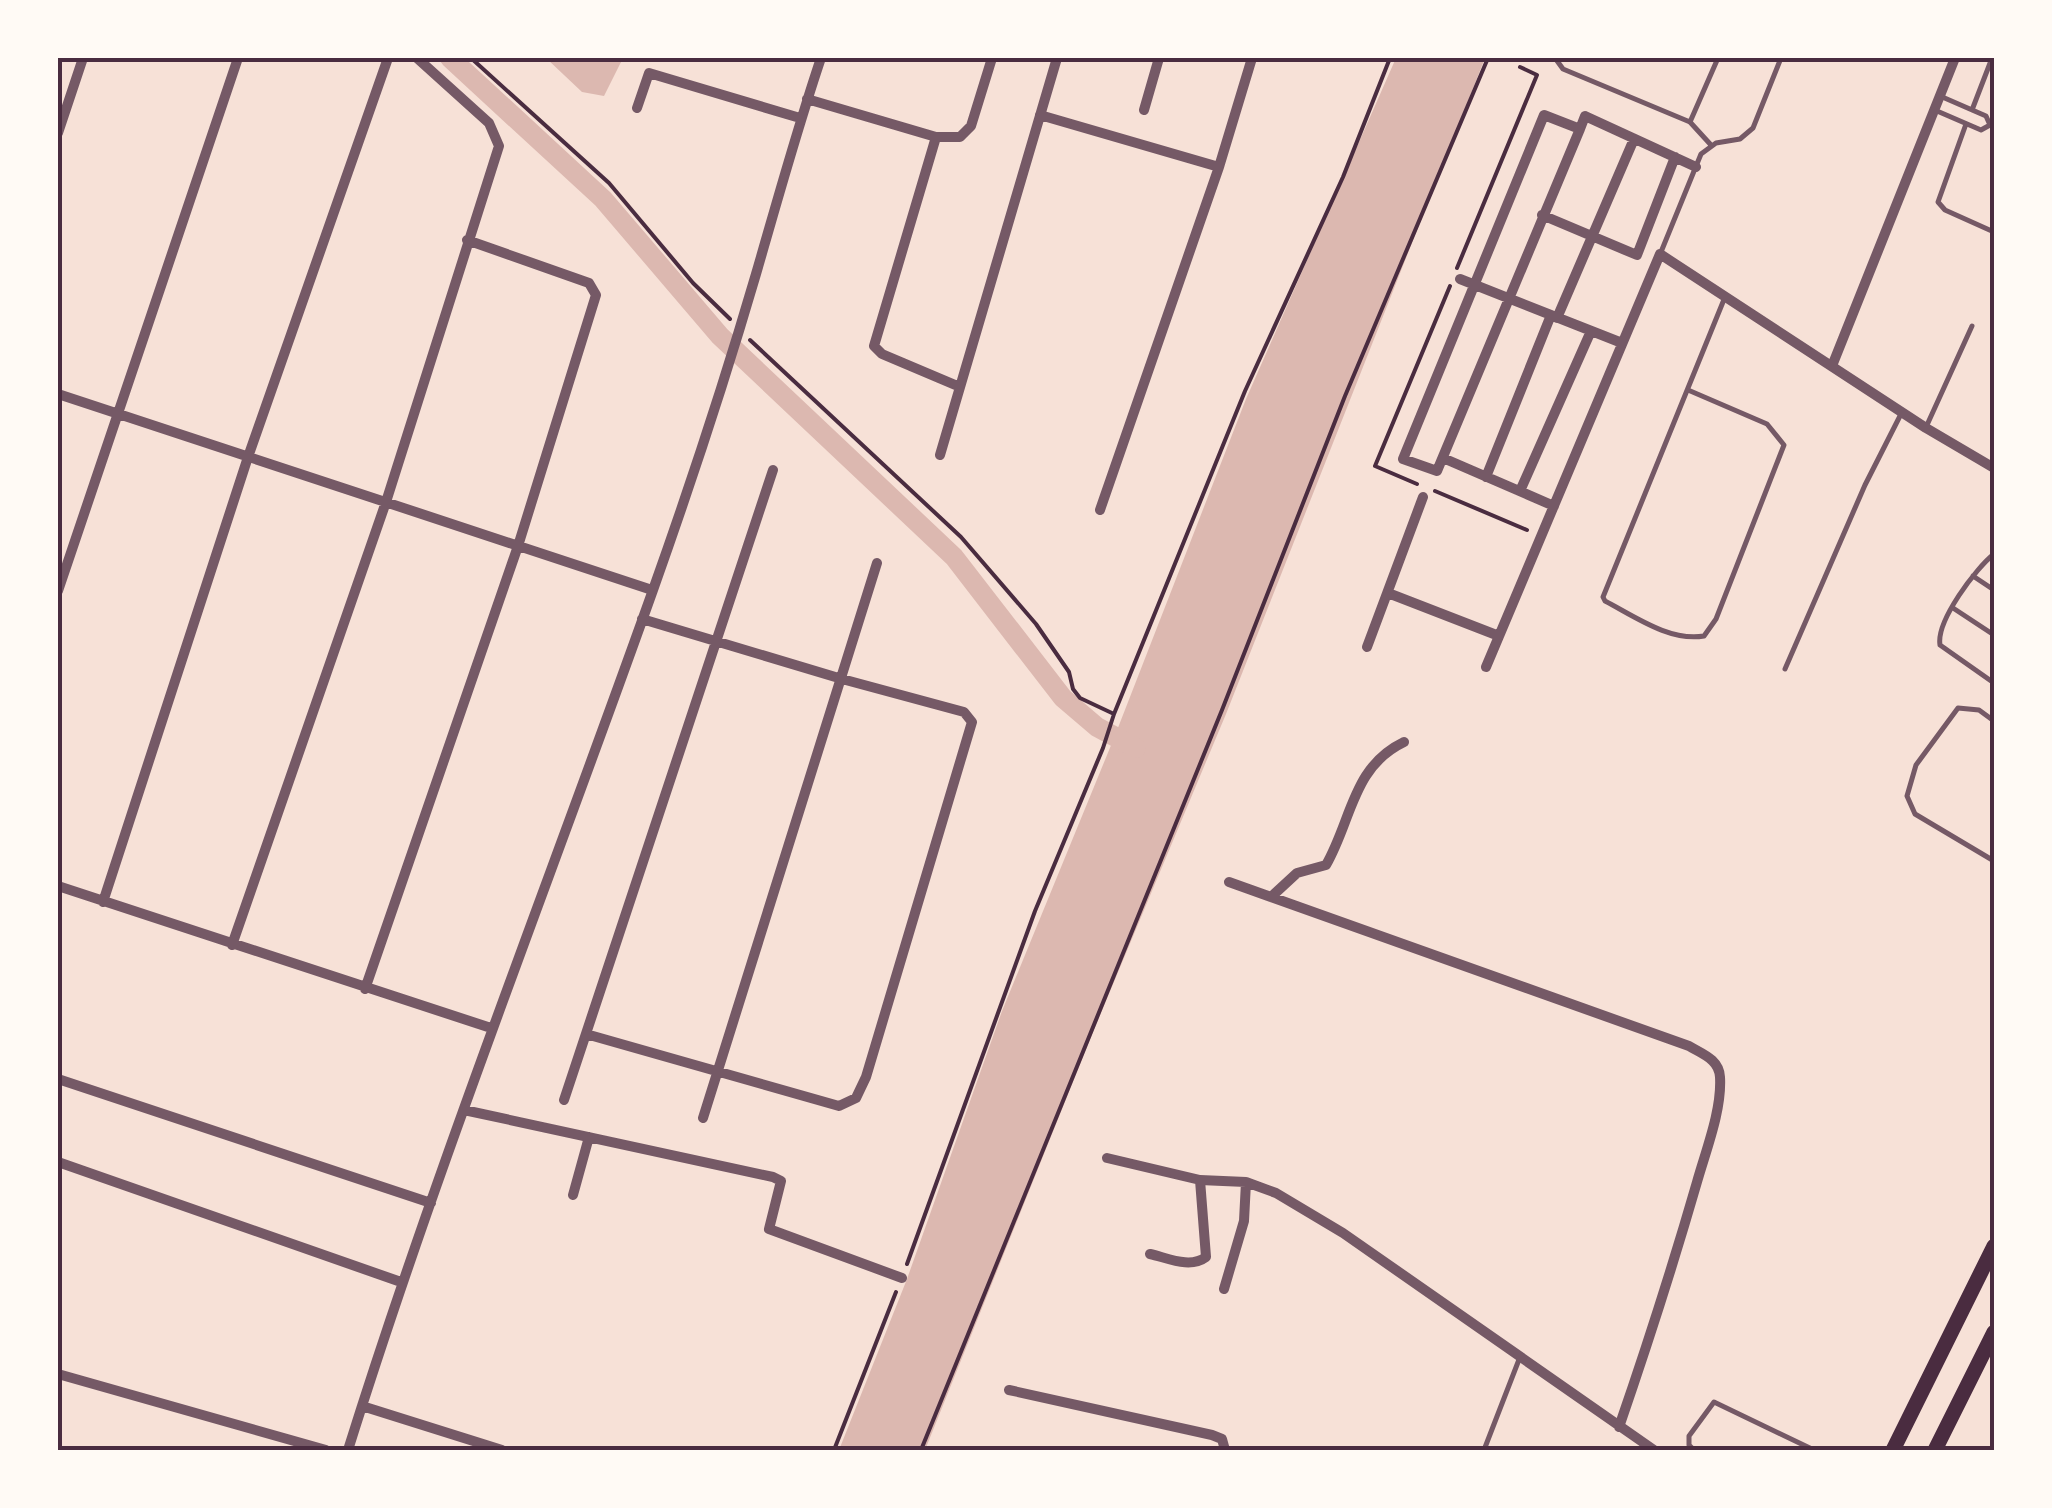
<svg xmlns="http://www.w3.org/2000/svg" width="2052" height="1508" viewBox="0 0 2052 1508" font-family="Jost,sans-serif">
<rect width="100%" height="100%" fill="#f7e1d7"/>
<path fill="#dcb8b0" d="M546,58h77l-19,38 -22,-4z
M1396,58h89l-259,656 -133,318 -168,418h-86l68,-171 95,-268 112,-273 132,-339z"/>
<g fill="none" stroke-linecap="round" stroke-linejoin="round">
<path stroke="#dcb8b0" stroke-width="20" d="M450,58l153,141 117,137 234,221 109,141 34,29 39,21"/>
<path stroke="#4a2c40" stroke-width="4" d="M471,58l138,125 84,100 37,36
M1457,268l80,-193 -17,-8
M750,340l211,197 75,87 33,48 4,17 7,9 34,16 131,-323 98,-214 47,-119
M1417,484l-42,-18 75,-180
M1435,491l92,39
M907,1264l128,-353 68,-163 11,-34
M834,1450l62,-158
M921,1450l301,-740 123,-314 143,-338"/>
<path stroke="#755966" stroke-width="5" d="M1555,58l8,11 127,53 28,-64
M1940,96l46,20 4,9
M1972,110l20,-52
M1937,111l44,19 9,-5 4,2
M1690,122l21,23
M1966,124l-28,78 7,8 49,22
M1661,252l40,-98 15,-11 24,-4 13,-11 28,-70
M1688,390l79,34 17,21 -68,174 -12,17c-34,6 -70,-20 -99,-35l-2,-4 122,-300
M1927,425l45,-99
M1994,554c-18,14 -58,67 -54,91l54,38
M1973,576l21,14
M1953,608l41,27
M1785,669l80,-184 37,-73
M1994,721l-15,-11 -21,-2 -42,57 -9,31 8,18 79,47
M1484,1450l36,-93
M1694,1450l-5,-5v-9l25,-34 100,48"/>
<path stroke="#755966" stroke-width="10" d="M807,99l129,38h24l11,-11 21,-68
M637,108l12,-35 151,45
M1144,110l15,-52
M1040,115l179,52
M1580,129l-36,-14 -141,344 34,12 143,-342 5,-13 111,51
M58,133l25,-75
M936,137l-62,209 8,8 78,33
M1542,215l95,40 38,-98
M1460,279l162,64
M1557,318l77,-179
M1832,366l123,-308
M58,394l594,196
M940,455l117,-397
M1443,458l111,48
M1486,477l65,-162
M1520,491l71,-160
M1100,510l119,-343 33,-109
M58,591l180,-533
M1388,593l111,43
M1367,647l56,-150
M1486,667l174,-413 266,174 68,40
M1229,882l460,164c13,8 30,13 31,31 2,33 -14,73 -23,105 -24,83 -50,164 -78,245
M58,886l433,142
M1271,897l26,-24 29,-8c26,-45 26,-98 78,-123
M103,902l145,-445 140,-399
M232,945l154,-443 113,-356 -10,-23 -72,-65
M365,989l153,-443 78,-251 -7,-12 -122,-43
M586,1034l253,72 17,-8 10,-21 106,-355 -8,-10 -122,-33 -200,-60
M58,1079l373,124
M564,1100l209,-630
M464,1110l309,67 8,4 -12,48 133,49
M703,1118l174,-555
M1107,1158l93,22 46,2 30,11 67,40 311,217
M58,1162l343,120
M573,1195l16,-58
M1150,1254c18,4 40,15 56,3l-6,-77
M1224,1289l20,-68 2,-39
M58,1374l268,76
M1009,1390l203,45 10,4 3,11
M362,1406l140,44
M348,1450c91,-290 203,-573 305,-860 37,-104 72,-210 103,-316 21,-72 41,-145 65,-216"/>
<path stroke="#4a2c40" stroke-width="15" d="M1893,1450l101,-204
M1935,1450l59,-118"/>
</g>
<rect width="2052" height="1508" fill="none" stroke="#fffaf5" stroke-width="120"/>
<rect x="60" y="60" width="1932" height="1388" fill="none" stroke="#4a2c40" stroke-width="4"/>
</svg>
